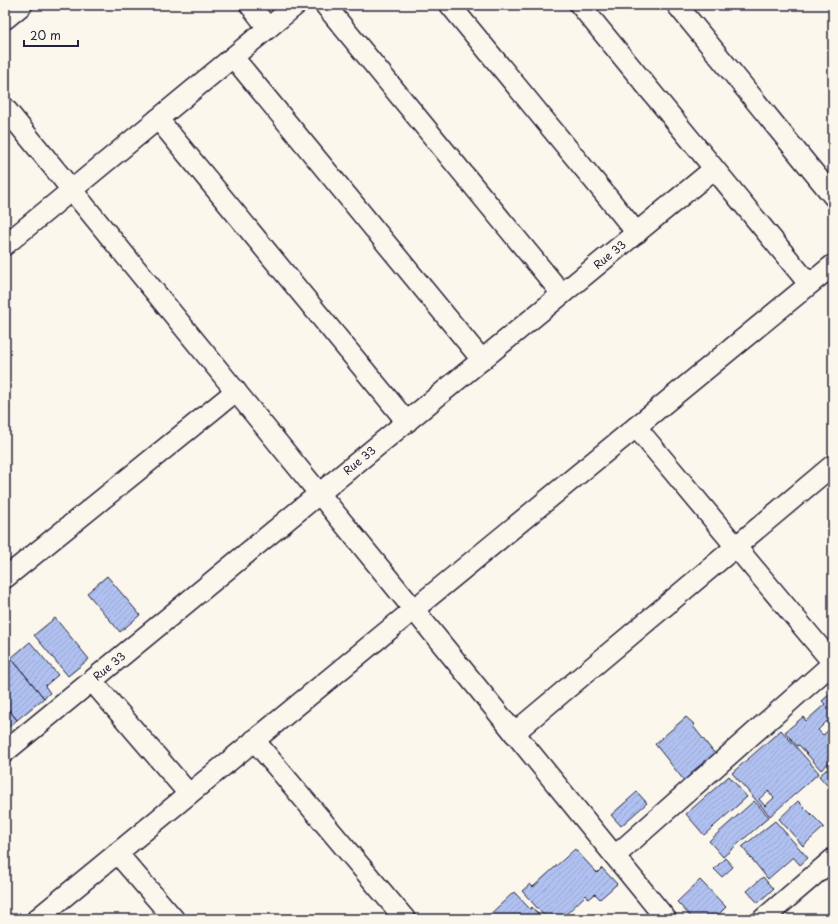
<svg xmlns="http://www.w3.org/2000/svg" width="838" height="924" viewBox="0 0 838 924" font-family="'Playpen Sans',sans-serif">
<defs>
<pattern id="building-hatch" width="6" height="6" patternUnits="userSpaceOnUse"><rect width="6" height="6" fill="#b0c1f1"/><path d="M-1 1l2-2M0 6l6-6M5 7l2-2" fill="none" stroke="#97a6d0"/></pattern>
</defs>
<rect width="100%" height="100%" fill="#fbf7ec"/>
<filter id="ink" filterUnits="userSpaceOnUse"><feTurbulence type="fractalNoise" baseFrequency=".025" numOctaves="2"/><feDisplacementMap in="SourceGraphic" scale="8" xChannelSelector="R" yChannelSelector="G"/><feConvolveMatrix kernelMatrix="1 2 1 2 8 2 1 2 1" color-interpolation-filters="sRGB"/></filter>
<g filter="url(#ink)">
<path fill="url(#building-hatch)" stroke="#22223b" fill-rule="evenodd" d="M107,576l33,39 -20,17 -33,-39z
M55,618l34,41 -21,17 -34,-41z
M30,642l28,33 -13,11 5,7 -6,5 -33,-40z
M11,658l33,40 -27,22 -12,-15v-43z
M832,692l1,67 -12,11 -22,-25 -2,1 -12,-14 18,-15 3,4 19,-17 -3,-3zM827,721l5,6 -9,8 -5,-5z
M5,705l12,15 -12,10z
M686,717l9,8 -2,1 22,28 -21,16 3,4 -11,9 -31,-39z
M781,730l38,43 -49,43 -38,-43zM768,791l6,7 -9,8 -6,-7z
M833,764v28l-14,-16z
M729,776l18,21 -43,38 -18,-21z
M637,792l10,11 -26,23 -10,-11z
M754,801l15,16 -46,40 -14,-16z
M798,801l26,26 -21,19 -24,-27z
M775,821l33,37 -8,7 -7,-8 -25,22 -26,-32z
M575,849l22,24 5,-5 15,16 -17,15 -5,-5 -6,5 -3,-4 -25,24h-14l-25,-28 8,-7 3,3z
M725,858l8,9 -11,10 -8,-8z
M763,877l10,12 -15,14 -11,-12z
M700,880l26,27 -12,12h-21l-16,-17z
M514,892l16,17 2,-2 6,7 -2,2 2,3h-53z"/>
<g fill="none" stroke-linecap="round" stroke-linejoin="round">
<g stroke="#22223b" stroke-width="23">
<g id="street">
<path d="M250,5l18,23"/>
<path d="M325,5l237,289"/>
<path d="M450,5l187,228"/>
<path d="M580,5l229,279"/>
<path d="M677,5l156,191"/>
<path d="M5,19l17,-14"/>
<path d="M233,57l249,303"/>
<path d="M5,108l661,811"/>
<path d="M158,119l249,303"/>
<path d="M5,245l291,-240"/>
<path d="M636,427l197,236"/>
<path d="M5,578l231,-187"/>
<path d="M92,681l97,113"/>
<path d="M514,733l319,-268"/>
<path d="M254,740l151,179"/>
<path id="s1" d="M5,752l709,-583"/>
<path d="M117,853l57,66"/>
<path d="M615,856l218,-193"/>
<path d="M37,919l796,-654"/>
<path d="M763,919l70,-60"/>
</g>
</g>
<use href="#street" stroke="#fbf7ec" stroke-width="20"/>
</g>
</g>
<g text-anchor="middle" stroke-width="3.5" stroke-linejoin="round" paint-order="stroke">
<g font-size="11" fill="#22223b" stroke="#fbf7ec">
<text dy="4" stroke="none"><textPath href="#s1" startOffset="783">Rue 33</textPath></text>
<text dy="4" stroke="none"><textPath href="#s1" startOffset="459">Rue 33</textPath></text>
<text dy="4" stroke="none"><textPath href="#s1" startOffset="135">Rue 33</textPath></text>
</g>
</g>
<rect width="838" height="924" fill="none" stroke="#fbf7ec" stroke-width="20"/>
<rect x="10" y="10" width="818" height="904" fill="none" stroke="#22223b" stroke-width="1.5" filter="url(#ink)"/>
<path d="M24 40v6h54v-6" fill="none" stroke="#22223b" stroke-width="2"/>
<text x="30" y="40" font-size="12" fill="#22223b" stroke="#fbf7ec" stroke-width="3" paint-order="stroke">20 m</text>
</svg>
